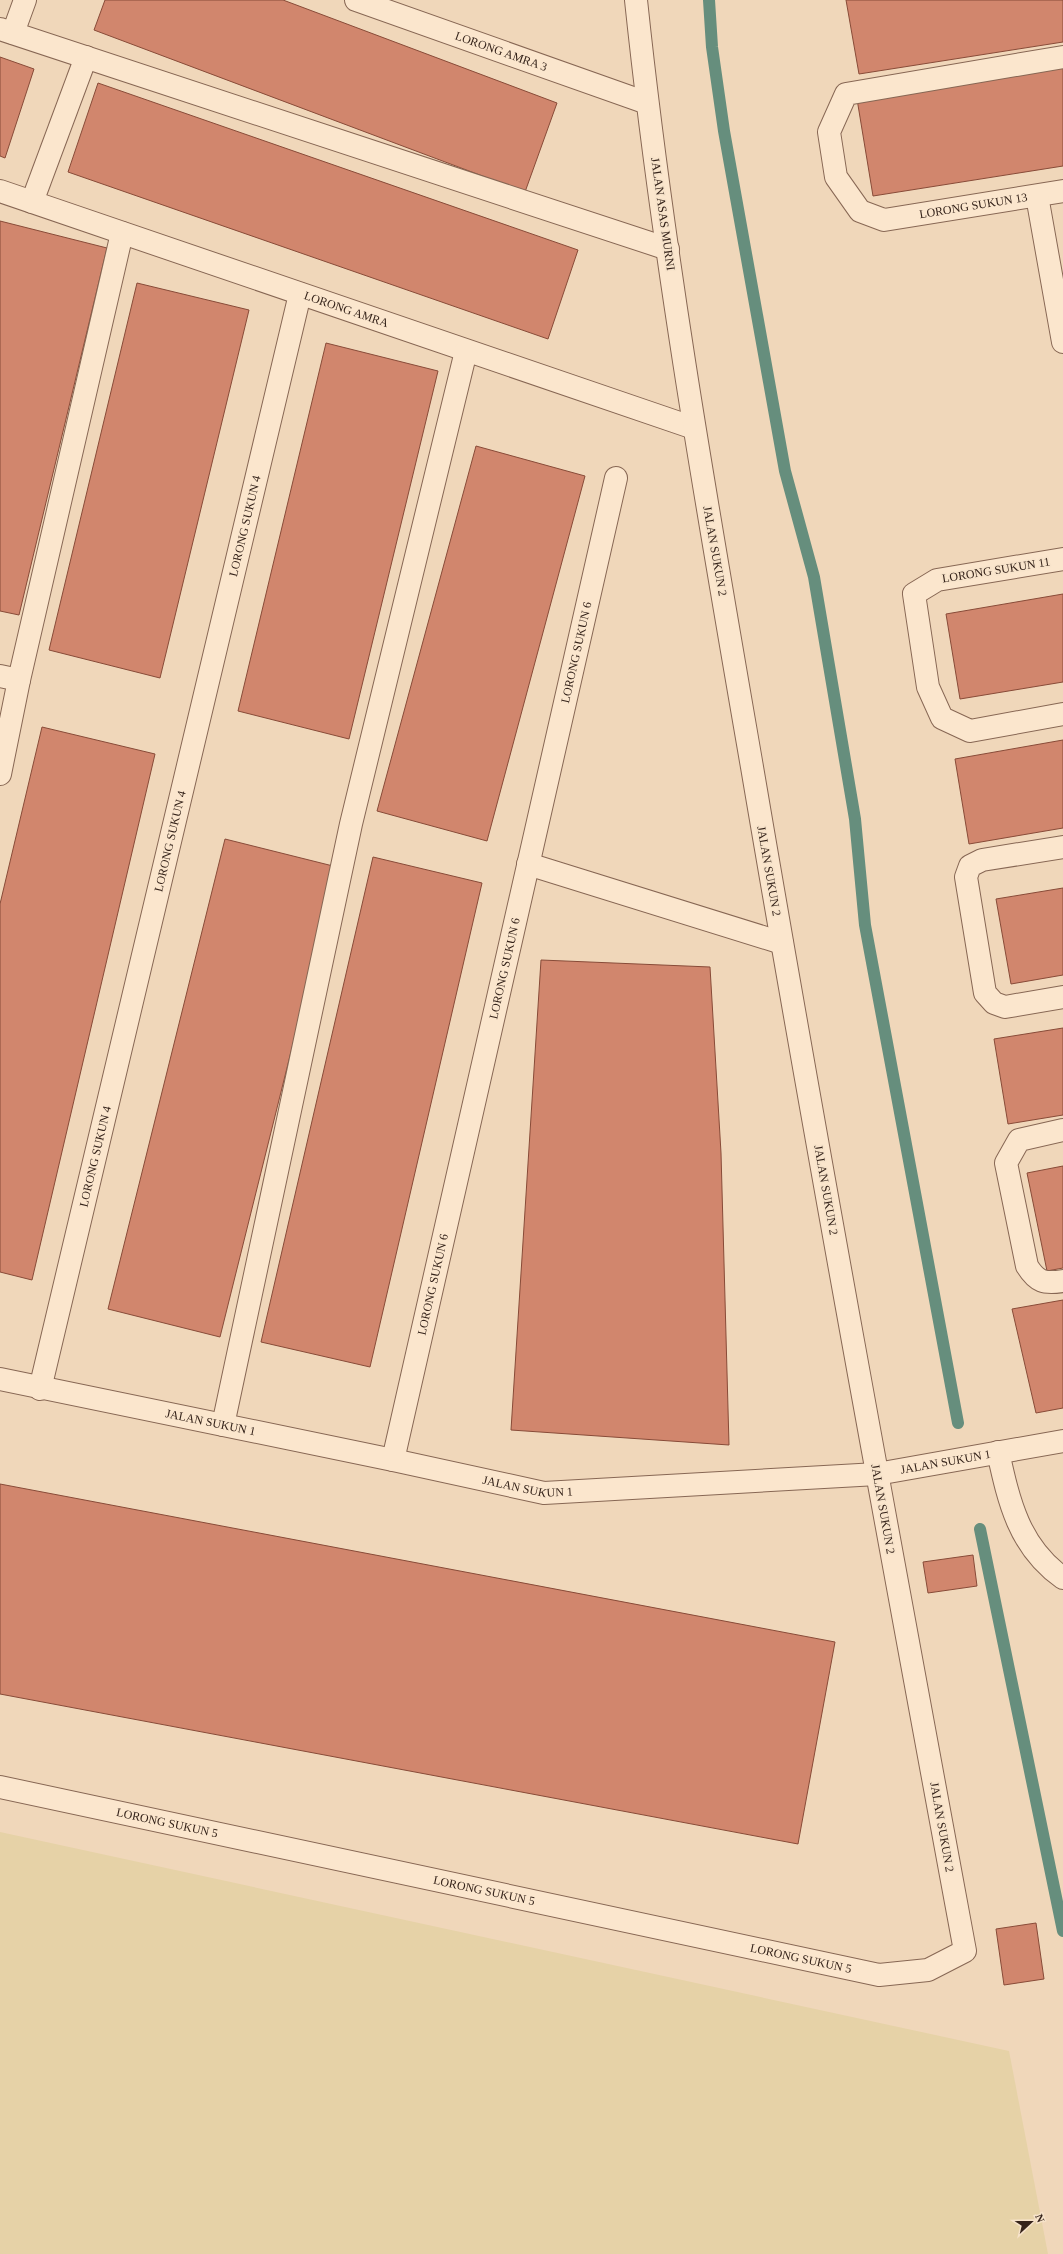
<svg xmlns="http://www.w3.org/2000/svg" width="1063" height="2254" viewBox="0 0 1063 2254" font-family="Georgia,serif">
<rect width="100%" height="100%" fill="#f0d7ba"/>
<path fill="#e6d2a7" d="M0,1832l1009,219 39,203h-1048z"/>
<g fill="none" stroke-linecap="round" stroke-linejoin="round">
<path stroke="#668e7d" stroke-width="12" d="M709,0l3,47 12,84 61,340 29,106 41,242 10,106 93,498
M980,1529l83,402"/>
</g>
<path fill="#d1866d" stroke="#884b38" d="M105,0h178l274,103 -32,89 -431,-162z
M846,0h217v42l-204,32z
M0,57l34,12 -29,89 -5,-2z
M1063,66v100l-190,30 -16,-97z
M98,83l480,167 -30,89 -480,-167z
M0,221l107,27 -88,367 -19,-4z
M137,283l112,27 -89,368 -111,-28z
M326,343l112,28 -89,368 -111,-28z
M476,446l109,30 -98,365 -110,-30z
M1063,594v88l-103,17 -14,-85z
M42,727l113,27 -123,526 -32,-8v-368z
M1063,740v88l-94,16 -14,-85z
M225,839l112,28 -117,470 -112,-28z
M373,857l109,26 -112,484 -109,-25z
M1063,888v87l-52,9 -15,-85z
M541,960l169,7 11,186 8,292 -218,-15z
M1063,1028v87l-55,9 -14,-85z
M1063,1166v102l-16,3 -20,-98z
M1063,1300v108l-27,5 -24,-104z
M0,1484l835,158 -37,202 -798,-150z
M973,1555l4,31 -49,7 -5,-31z
M1036,1923l8,56 -40,6 -8,-56z"/>
<g fill="none" stroke-linecap="round" stroke-linejoin="round">
<g stroke="#876754" stroke-width="24">
<g id="minor">
<path id="s1" d="M356,0l291,103"/>
<path d="M0,29l668,220"/>
<path d="M13,33l12,-33"/>
<path id="s2" d="M1063,57l-217,37 -17,38 7,45 24,34 24,9 179,-29"/>
<path id="s3" d="M0,191l694,237"/>
<path d="M1037,196l26,146"/>
<path d="M32,202l54,-145"/>
<path d="M1063,559l-126,21 -23,14 14,93 14,31 28,13 93,-17"/>
<path d="M0,676l19,4"/>
<path d="M0,774l19,-94 103,-447"/>
<path d="M1063,847l-81,13 -12,6 -4,11 19,116 9,10 11,4 58,-10"/>
<path d="M528,864l254,79"/>
<path d="M1063,1130l-44,10 -13,23 21,103c10,16 17,18 36,15"/>
<path id="s4" d="M0,1379l393,81 151,33 333,-19 186,-33"/>
<path id="s5" d="M40,1389l260,-1095"/>
<path d="M223,1425l128,-601 115,-473"/>
<path d="M998,1452c11,50 21,95 65,126"/>
<path id="s6" d="M393,1460l223,-982"/>
<path id="s7" d="M0,1787l879,188 49,-5 37,-19c-73,-395 -146,-789 -213,-1184 -44,-255 -89,-510 -116,-767"/>
</g>
</g>
<use href="#minor" stroke="#fbe6cd" stroke-width="22"/>
</g>
<g text-anchor="middle" stroke-width="3.5" stroke-linejoin="round" paint-order="stroke">
<g font-size="12" fill="#35231a" stroke="#f7e3ca">
<text dy="4" stroke="none"><textPath href="#s1" startOffset="154">LORONG AMRA 3</textPath></text>
<text dy="4" stroke="none"><textPath href="#s2" startOffset="465">LORONG SUKUN 13</textPath></text>
<text transform="translate(663 214) rotate(82)" y="4">JALAN ASAS MURNI</text>
<text dy="4" stroke="none"><textPath href="#s3" startOffset="366">LORONG AMRA</textPath></text>
<text dy="4" stroke="none"><textPath href="#s5" startOffset="887">LORONG SUKUN 4</textPath></text>
<text transform="translate(715 551) rotate(80)" y="4">JALAN SUKUN 2</text>
<text transform="translate(996 570) rotate(-9)" y="4">LORONG SUKUN 11</text>
<text dy="4" stroke="none"><textPath href="#s6" startOffset="828">LORONG SUKUN 6</textPath></text>
<text dy="4" stroke="none"><textPath href="#s5" startOffset="563">LORONG SUKUN 4</textPath></text>
<text transform="translate(769 871) rotate(80)" y="4">JALAN SUKUN 2</text>
<text dy="4" stroke="none"><textPath href="#s6" startOffset="504">LORONG SUKUN 6</textPath></text>
<text dy="4" stroke="none"><textPath href="#s5" startOffset="239">LORONG SUKUN 4</textPath></text>
<text transform="translate(826 1190) rotate(80)" y="4">JALAN SUKUN 2</text>
<text dy="4" stroke="none"><textPath href="#s6" startOffset="180">LORONG SUKUN 6</textPath></text>
<text dy="4" stroke="none"><textPath href="#s4" startOffset="215">JALAN SUKUN 1</textPath></text>
<text dy="4" stroke="none"><textPath href="#s4" startOffset="959">JALAN SUKUN 1</textPath></text>
<text dy="4" stroke="none"><textPath href="#s4" startOffset="539">JALAN SUKUN 1</textPath></text>
<text transform="translate(883 1509) rotate(80)" y="4">JALAN SUKUN 2</text>
<text dy="4" stroke="none"><textPath href="#s7" startOffset="171">LORONG SUKUN 5</textPath></text>
<text transform="translate(942 1827) rotate(80)" y="4">JALAN SUKUN 2</text>
<text dy="4" stroke="none"><textPath href="#s7" startOffset="495">LORONG SUKUN 5</textPath></text>
<text dy="4" stroke="none"><textPath href="#s7" startOffset="819">LORONG SUKUN 5</textPath></text>
</g>
</g>
<g transform="translate(1031 2222) rotate(68)" stroke="#f7e3ca" stroke-width="3" paint-order="stroke">
<path d="M0-3L7 15L0 10L-7 15Z" fill="#35231a"/>
<text y="-6" font-size="11" font-weight="bold" text-anchor="middle" fill="#35231a">N</text>
</g>
</svg>
